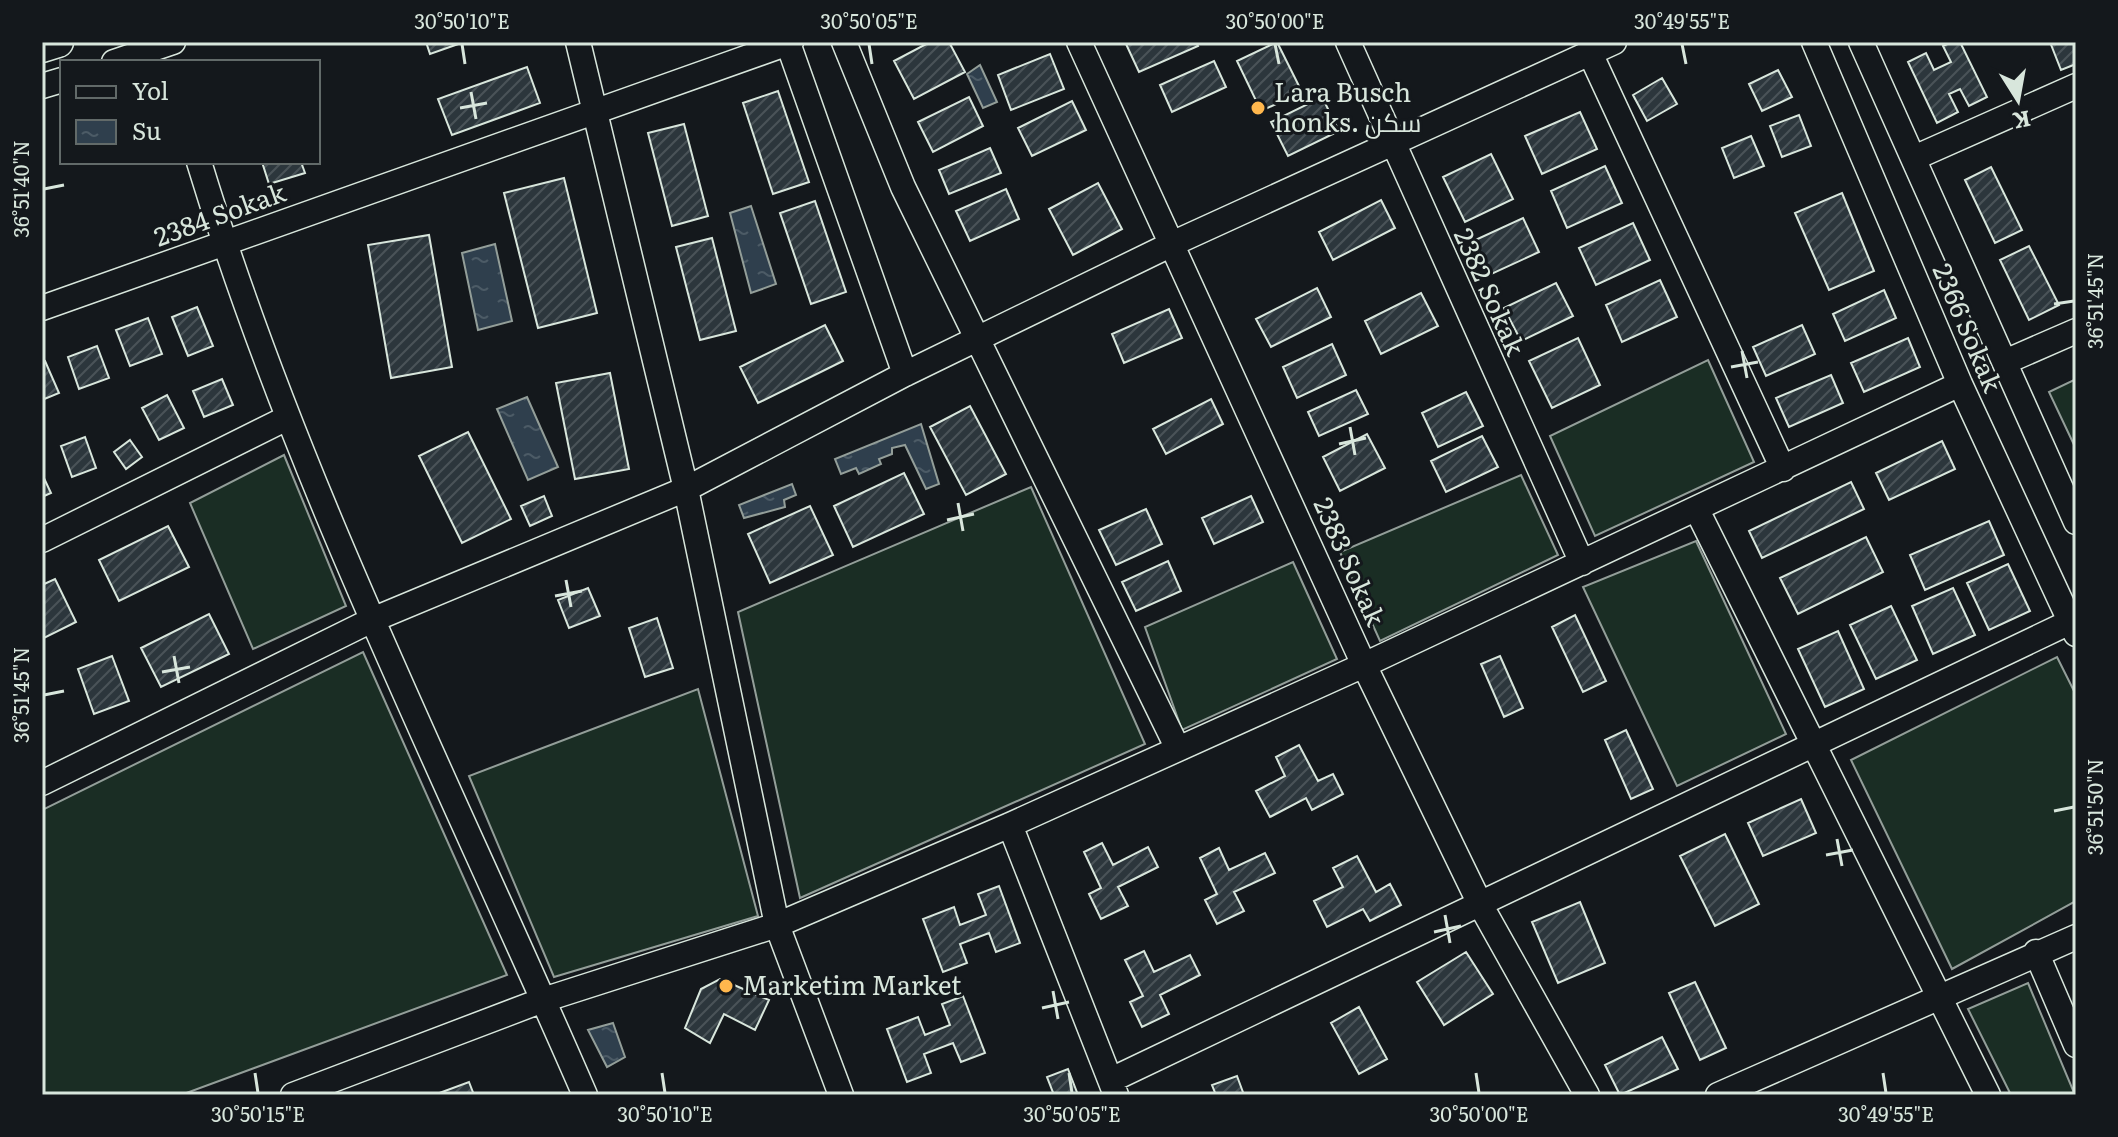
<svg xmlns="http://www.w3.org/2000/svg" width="2118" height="1137" viewBox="0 0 2118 1137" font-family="Literata,Cairo,serif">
<defs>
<pattern id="water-ripples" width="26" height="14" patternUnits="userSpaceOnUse" patternTransform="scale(2)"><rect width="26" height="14" fill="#2f3f4d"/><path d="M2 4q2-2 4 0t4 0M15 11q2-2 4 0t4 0" fill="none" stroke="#4c5b66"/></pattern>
<pattern id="building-hatch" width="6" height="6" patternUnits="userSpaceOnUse" patternTransform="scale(2)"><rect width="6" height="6" fill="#2c363c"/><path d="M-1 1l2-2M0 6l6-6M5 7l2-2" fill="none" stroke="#4a5358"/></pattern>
</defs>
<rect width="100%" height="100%" fill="#14181c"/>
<path fill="#1a2d24" stroke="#939e99" stroke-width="2" d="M1708,360l46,102 -159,74 -45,-100z
M2076,379v70l-27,-57z
M284,455l62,151 -93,43 -63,-146z
M1521,475l37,80 -178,86 -40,-89z
M1031,487l114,257 -345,154 -62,-286z
M1696,541l90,193 -109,52 -94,-199z
M1293,562l44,97 -155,71 -37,-103z
M363,652l144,323 -326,120h-139v-285z
M2057,657l19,38v206l-124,68 -101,-209z
M698,689l60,227 -204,61 -85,-201z
M2028,983l47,112h-64l-43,-86z"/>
<path fill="url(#water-ripples)" stroke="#939e99" stroke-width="2" d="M980,65l17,37 -14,6 -16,-34z
M751,206l25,78 -25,9 -21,-80z
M495,244l17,77 -34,9 -16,-77z
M527,397l31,70 -30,13 -31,-71z
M921,424l18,60 -13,5 -21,-44 -13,3v6l-13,5 2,5 -22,10 -3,-6 -15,6 -6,-15z
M792,484l4,11 -12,5 1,7 -41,11 -5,-13z
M613,1023l12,34 -18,10 -19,-37z"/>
<path fill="url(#building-hatch)" stroke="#d8e6dc" stroke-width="2" d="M426,42h38l-34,12z
M930,42h19l16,30 -51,27 -20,-38z
M1131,42h65l2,4 -59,26 -13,-28z
M1277,42l25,50 -41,19 -24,-50z
M1951,42h9l27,55 -18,9 -9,-17 -11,5 9,18 -21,11 -29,-61 18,-9 8,17 17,-8 -8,-16z
M2050,42h26v22l-15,6z
M1050,54l14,35 -53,21 -13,-35z
M1214,61l12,26 -54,25 -12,-27z
M527,67l13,36 -88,32 -14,-36z
M1778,70l14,27 -30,14 -13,-27z
M1662,78l15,26 -30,17 -14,-26z
M778,91l31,91 -36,12 -30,-91z
M969,97l14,29 -50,26 -15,-30z
M1322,97l17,34 -51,25 -17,-34z
M1072,101l14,29 -54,26 -14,-28z
M1580,112l17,37 -55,25 -17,-38z
M1799,115l12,31 -29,11 -12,-31z
M684,124l24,92 -36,10 -24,-93z
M1751,136l13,30 -30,12 -12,-30z
M990,148l11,25 -52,21 -10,-24z
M1491,154l22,45 -48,23 -22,-45z
M262,162h39l4,11 -36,11z
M1605,166l17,37 -55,25 -16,-37z
M1991,167l31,63 -27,13 -30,-63z
M564,178l33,135 -59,15 -34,-135z
M1098,183l24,46 -49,26 -24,-46z
M1006,189l13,30 -49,22 -14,-30z
M1842,193l32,78 -45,19 -34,-77z
M1381,200l14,28 -62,32 -14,-28z
M815,201l31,91 -35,12 -31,-91z
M1523,218l16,34 -52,24 -16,-34z
M1633,223l17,37 -54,25 -17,-37z
M429,235l23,132 -61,11 -23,-133z
M712,238l24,93 -36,9 -24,-93z
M2029,246l30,59 -30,15 -29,-60z
M1660,280l17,37 -55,25 -16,-37z
M1556,283l17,33 -52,25 -17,-33z
M1317,288l14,29 -60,30 -15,-28z
M1884,290l12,28 -51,23 -12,-27z
M1421,293l17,33 -57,28 -16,-33z
M197,307l16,39 -25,10 -16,-39z
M1169,309l13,29 -58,25 -12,-29z
M148,318l14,36 -32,12 -14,-36z
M825,325l18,36 -85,42 -18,-36z
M1802,325l13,29 -49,22 -13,-29z
M1578,338l22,47 -48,23 -23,-47z
M1908,338l12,29 -56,25 -13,-29z
M1332,344l14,31 -49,23 -14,-31z
M97,346l12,32 -30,11 -11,-32z
M45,361l14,32 -17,7v-38z
M610,373l19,96 -54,10 -19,-96z
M1831,375l12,28 -54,24 -13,-29z
M222,379l11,26 -29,12 -11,-26z
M1356,390l12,24 -49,22 -11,-24z
M1466,392l17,34 -45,21 -16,-34z
M167,395l17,33 -25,12 -17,-32z
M1211,399l12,25 -57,30 -13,-25z
M970,406l36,68 -40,21 -36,-68z
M468,432l43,87 -49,24 -43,-87z
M1367,434l18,34 -45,23 -17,-34z
M1482,436l16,31 -52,25 -15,-31z
M85,437l11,31 -24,9 -11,-31z
M130,440l12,17 -16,12 -12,-17z
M1942,441l13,28 -66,31 -13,-27z
M904,473l20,41 -71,33 -19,-41z
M42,474l9,19 -9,4z
M1851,482l13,27 -102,49 -13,-27z
M544,496l8,20 -22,10 -9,-20z
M1251,496l12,26 -49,22 -12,-26z
M810,506l23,49 -63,28 -22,-49z
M1146,509l16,35 -46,21 -17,-35z
M1989,521l15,34 -79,35 -15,-35z
M168,526l21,41 -70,34 -20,-41z
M1866,537l17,35 -85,42 -18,-36z
M1168,561l13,30 -45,20 -14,-29z
M2008,564l22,47 -41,19 -22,-47z
M55,579l21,43 -34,17v-54z
M588,588l12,28 -31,12 -11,-28z
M1953,588l22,47 -42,19 -21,-48z
M1891,606l26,54 -41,19 -26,-54z
M209,614l20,40 -68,33 -20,-39z
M1575,615l31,66 -23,11 -31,-65z
M657,618l16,50 -28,9 -16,-49z
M1838,631l26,58 -39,18 -27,-58z
M112,656l17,45 -35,13 -16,-45z
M1500,656l23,52 -19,9 -23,-53z
M1626,730l27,59 -22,10 -26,-59z
M1299,745l19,36 15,-7 10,20 -31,16 -6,-12 -36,19 -14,-26 29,-15 -9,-19z
M1801,799l15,34 -53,23 -15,-33z
M1725,834l34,70 -44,22 -35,-70z
M1102,843l11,22 35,-18 10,20 -40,20 10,19 -27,13 -12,-25 12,-6 -17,-36z
M1219,848l10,22 36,-17 10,20 -41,19 10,19 -27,13 -12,-24 12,-6 -17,-36z
M1357,856l19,36 14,-8 11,21 -31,16 -7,-12 -36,18 -13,-26 29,-14 -10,-19z
M999,886l21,57 -24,9 -7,-19 -29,11 7,19 -24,9 -20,-53 31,-12 6,18 26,-10 -8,-21z
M1580,902l25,61 -47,20 -26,-61z
M1144,951l10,21 36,-17 10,20 -40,20 9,19 -27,13 -12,-25 13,-6 -18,-36z
M1466,952l27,42 -49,31 -27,-43z
M720,979l49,21 -14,30 -31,-16 -14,29 -25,-15 16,-39z
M1695,982l31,66 -26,12 -31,-67z
M963,996l22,57 -24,9 -8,-19 -29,11 7,19 -24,9 -20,-53 31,-12 7,18 25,-10 -8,-21z
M1359,1007l28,52 -28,15 -28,-51z
M1662,1037l16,32 -58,26 -15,-30z
M1068,1069l10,26h-24l-7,-18z
M1237,1076l7,19h-28l-4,-10z
M469,1082l5,13h-40z"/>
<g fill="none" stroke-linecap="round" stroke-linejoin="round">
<g stroke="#d8e6dc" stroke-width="27">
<path id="minor" d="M578,42l108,447 91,436 64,170
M844,42l59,145 275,562
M1079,42l285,623 116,239 107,191
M1348,42l234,521
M1814,42l146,342 116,250
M1861,42l215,480
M788,43l117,331
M1590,53l193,416
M114,62l59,-20
M42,86l20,-6
M1914,158l162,-72
M199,162c98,323 252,624 386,933
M42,308l749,-266
M2005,362l71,-31
M1697,510l291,585
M42,540l245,-122
M42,783l330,-163 314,-131 219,-115 269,-131 440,-201
M1010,825l106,270
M2036,952l40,93
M1111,1080l959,-458
M293,1095l250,-95 234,-75 233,-100 354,-160 596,-281
M1718,1095l358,-158"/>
</g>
<g stroke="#d8e6dc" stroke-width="33">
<path id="major" d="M42,47l16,-5"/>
</g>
<use href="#minor" stroke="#14181c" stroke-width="24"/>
<use href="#major" stroke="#14181c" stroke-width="30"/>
</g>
<path fill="none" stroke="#d8e6dc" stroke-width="3" d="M462,44l3,20M869,44l3,20M1275,44l4,20M1682,44l4,20M471,92l5,27M460,108l27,-5M44,189l20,-4M2054,304l20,-3M1742,351l5,27M1731,367l27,-5M1350,427l5,28M1339,444l27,-6M958,503l5,28M947,520l27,-6M566,580l5,27M555,596l27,-5M174,656l5,27M162,672l28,-5M44,695l20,-4M2054,811l20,-4M1837,839l5,27M1826,855l27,-5M1445,915l5,28M1434,932l27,-6M1053,991l5,28M1042,1008l27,-6M255,1073l3,20M662,1073l3,20M1069,1073l3,20M1476,1073l3,20M1883,1073l3,20"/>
<g fill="#ffb74d" stroke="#14181c" stroke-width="3">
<circle cx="1258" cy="108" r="8"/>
<circle cx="726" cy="986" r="8"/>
</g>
<g text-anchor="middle" stroke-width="6" stroke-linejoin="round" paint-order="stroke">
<g font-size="26" fill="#d8e6dc" stroke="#14181c" text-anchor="start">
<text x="1274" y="102">Lara Busch<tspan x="1274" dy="30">honks. سكن</tspan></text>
<text x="742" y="995">Marketim Market</text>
</g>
<g font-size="26" fill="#d8e6dc" stroke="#14181c">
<text transform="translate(220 215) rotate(-20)" y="9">2384 Sokak</text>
<text transform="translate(1489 292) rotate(66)" y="9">2382 Sokak</text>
<text transform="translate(1967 328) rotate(67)" y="9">2366 Sokak</text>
<text transform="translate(1349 562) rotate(66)" y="9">2383 Sokak</text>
</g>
</g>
<rect width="2118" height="1137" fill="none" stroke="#14181c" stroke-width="88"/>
<rect x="60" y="60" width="260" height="104" fill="#14181c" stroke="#626a69" stroke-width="2"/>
<rect x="76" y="86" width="40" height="12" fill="#14181c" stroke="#626a69" stroke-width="2"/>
<text x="132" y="100" font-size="24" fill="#d8e6dc">Yol</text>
<rect x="76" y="120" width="40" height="24" fill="url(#water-ripples)" stroke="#626a69" stroke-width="2"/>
<text x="132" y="140" font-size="24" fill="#d8e6dc">Su</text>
<g transform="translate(2018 100) rotate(169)" stroke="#14181c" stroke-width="6" paint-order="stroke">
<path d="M0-6L14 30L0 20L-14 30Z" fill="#d8e6dc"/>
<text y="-12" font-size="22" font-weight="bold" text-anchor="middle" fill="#d8e6dc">K</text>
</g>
<rect x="44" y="44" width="2030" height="1049" fill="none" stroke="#d8e6dc" stroke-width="3"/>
<g font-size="20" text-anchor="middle" fill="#d8e6dc">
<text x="462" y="29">30°50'10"E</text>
<text x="869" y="29">30°50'05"E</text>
<text x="1275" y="29">30°50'00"E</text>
<text x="1682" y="29">30°49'55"E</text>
<text transform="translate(22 189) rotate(-90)" y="7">36°51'40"N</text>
<text transform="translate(2096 301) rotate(-90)" y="7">36°51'45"N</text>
<text transform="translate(22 695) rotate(-90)" y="7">36°51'45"N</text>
<text transform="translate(2096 807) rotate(-90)" y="7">36°51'50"N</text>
<text x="258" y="1122">30°50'15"E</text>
<text x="665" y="1122">30°50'10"E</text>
<text x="1072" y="1122">30°50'05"E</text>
<text x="1479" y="1122">30°50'00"E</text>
<text x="1886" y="1122">30°49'55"E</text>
</g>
</svg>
